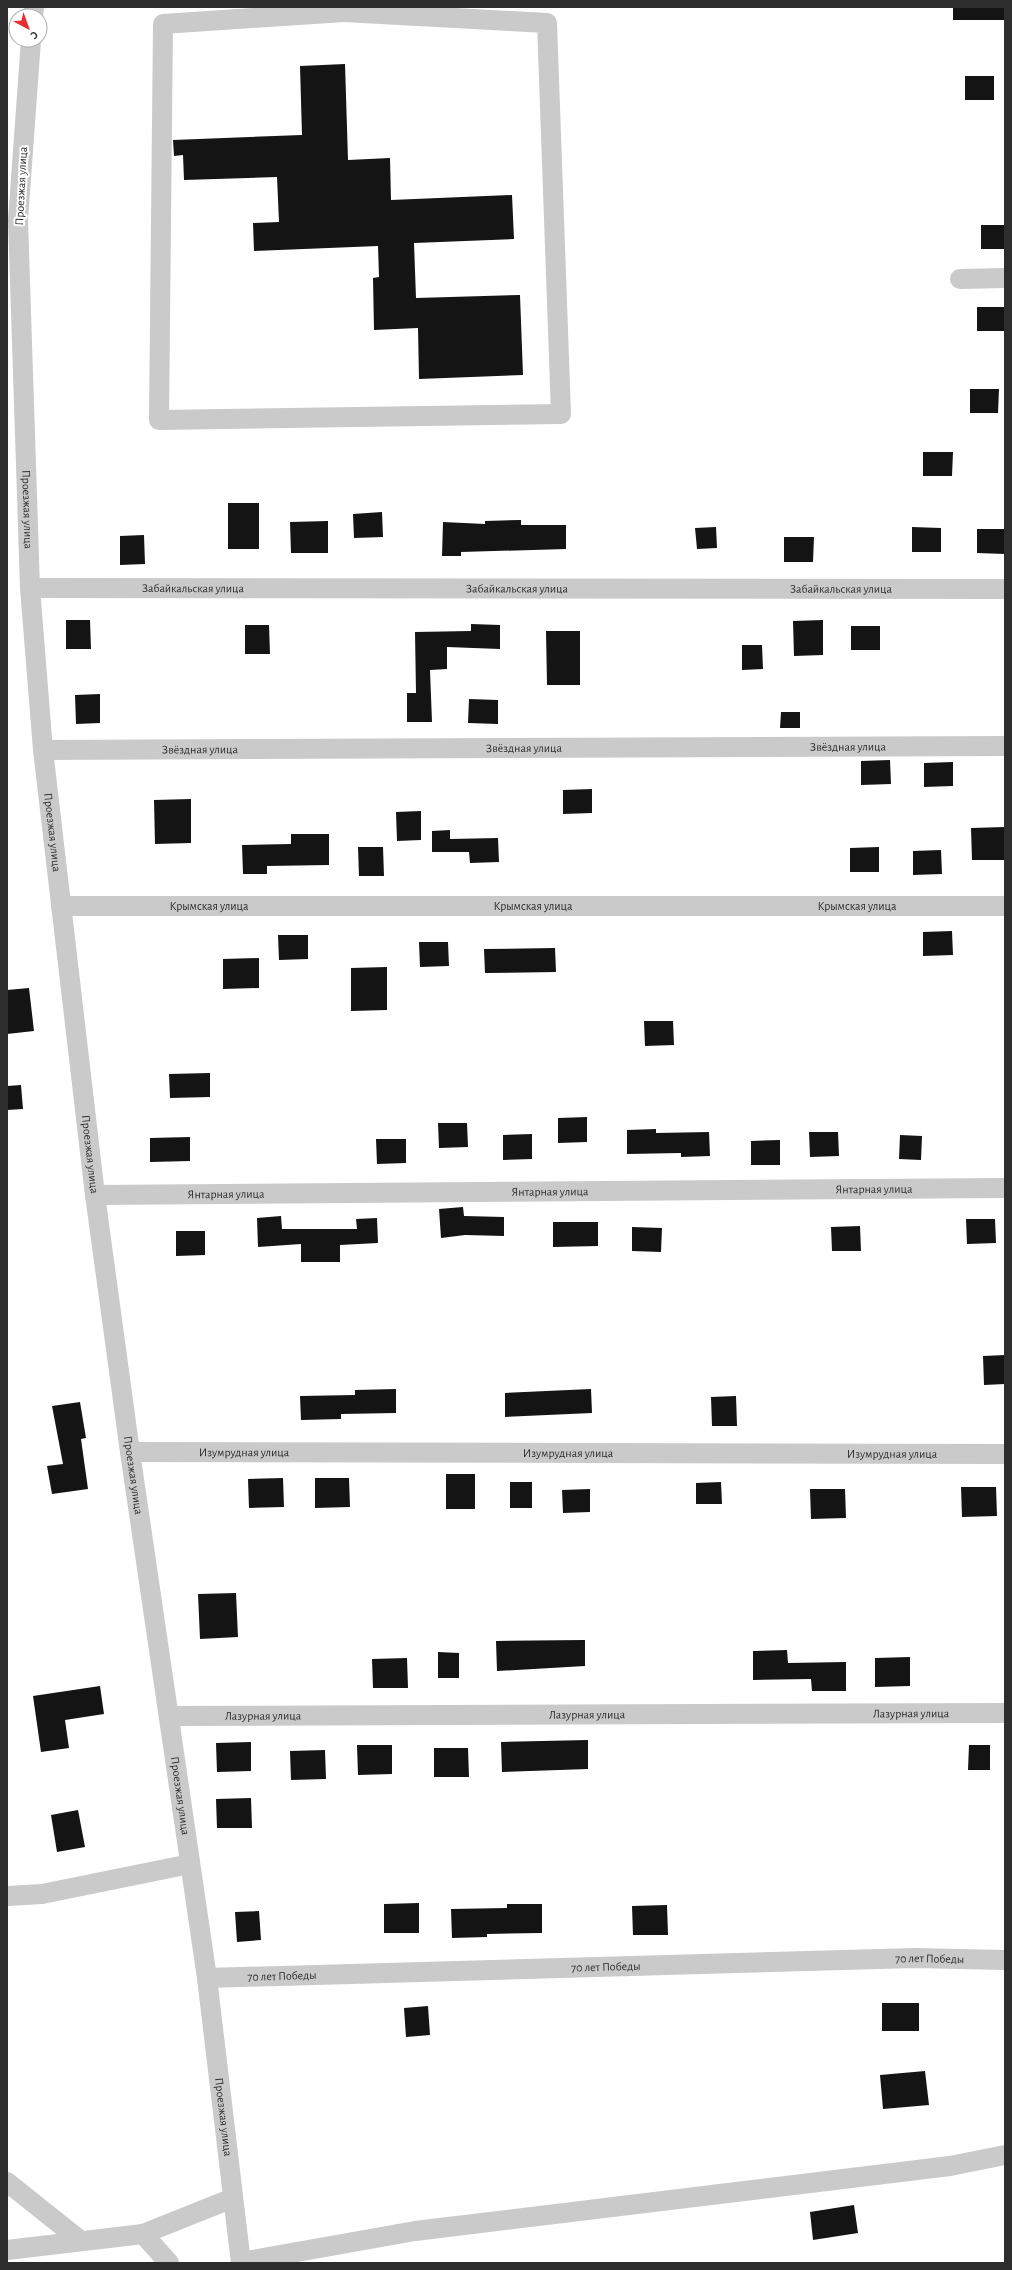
<svg xmlns="http://www.w3.org/2000/svg" width="1012" height="2270" viewBox="0 0 1012 2270" font-family="'Alegreya Sans',sans-serif">
<rect width="100%" height="100%" fill="#fff"/>
<path fill="#141414" d="M953,7h52v13h-52z
M345,64l3,96 42,-2 1,42 121,-5 2,44 -100,4 2,55 104,-3 3,80 -104,4 -1,-51 -44,2 -1,-52 6,-1 -1,-31 -124,5 -1,-28 26,-1 -2,-45 -93,3 -1,-25 -9,1 -1,-16 129,-5 -2,-69z
M965,76h29v24h-29z
M981,225h24v24h-24z
M977,307h28v24h-28z
M970,389h29l-1,24h-28z
M923,452h30l-1,24h-29z
M228,503h31v46h-31z
M382,512l1,25 -29,1 -1,-24z
M521,520v5h45v24l-105,3v4h-19l1,-34 42,2v-3z
M328,521v32h-37l-1,-31z
M716,527l1,21 -20,1 -2,-21z
M912,527l29,1v24h-29z
M977,529h28v25l-28,-1z
M144,535l1,29 -25,1v-29z
M784,537h30l-1,25h-29z
M66,620h24l1,29h-25z
M823,620v35l-29,1 -1,-35z
M471,624l29,1v24l-53,-2v22l-17,1 2,52h-25v-29h9l-1,-61 56,-1z
M245,625h24l1,29h-25z
M851,626h29v24h-29z
M546,631h34v54h-33z
M742,645h20l1,24 -21,1z
M100,694v29l-24,1 -1,-29z
M469,699l29,1v24l-30,-1z
M781,712h19v16h-20z
M890,760l1,24 -30,1v-24z
M953,762v24l-29,1v-24z
M592,789v24l-29,1v-24z
M191,799v44l-36,1 -1,-44z
M421,811v29l-24,1 -1,-29z
M1005,827v33h-33l-1,-32z
M450,830v9l48,-1 1,24 -29,1 -1,-11h-37v-21z
M291,834h38v31l-62,1v8h-24l-1,-29 49,-1z
M358,847h25l1,29h-25z
M879,847v25h-29v-24z
M941,850l1,24 -29,1v-24z
M952,931l1,24 -30,1v-24z
M278,935h30v24l-29,1z
M419,942h29l1,24 -29,1z
M555,948l1,24 -71,1 -1,-24z
M259,958v30l-36,1v-30z
M387,967v43l-36,1v-43z
M29,988l5,43 -27,3v-44z
M644,1021h29l1,24 -29,1z
M210,1073v24l-40,1 -1,-24z
M21,1085l2,24 -16,1v-24z
M587,1117v25l-29,1v-25z
M438,1123h29l1,24 -29,1z
M656,1129v4l53,-1 1,24 -29,1v-4l-54,1v-24z
M809,1132h29l1,24 -29,1z
M532,1134v25l-29,1v-25z
M900,1135l22,1 -1,24 -22,-1z
M190,1137v24l-40,1v-24z
M376,1139h30v24l-29,1z
M780,1140v25h-29v-24z
M463,1207l1,9 40,1v19l-39,-1 -24,3 -2,-29z
M281,1216l1,13h75l-1,-10 21,-1 1,25 -38,2v17h-39v-18l-43,3 -1,-29z
M966,1219h29l1,24 -29,1z
M553,1222h45v24l-45,1z
M860,1226l1,25h-29l-1,-24z
M632,1227l30,1 -1,24 -29,-1z
M176,1231h29v24l-29,1z
M1005,1355v29l-21,1 -1,-29z
M396,1389v24l-55,1v5l-40,1 -1,-24 55,-1v-5z
M591,1389l1,24 -87,4v-24z
M736,1396l1,30h-25l-1,-29z
M80,1402l6,36 -5,1 7,50 -36,5 -5,-28 16,-2 -11,-58z
M446,1474h29v35h-29z
M283,1478l1,29 -35,1 -1,-29z
M315,1478h34l1,29 -35,1z
M510,1482h22v26h-22z
M721,1482l1,22h-26v-21z
M961,1487h35l1,29 -35,1z
M590,1489v23l-27,1 -1,-23z
M810,1489h35l1,29 -35,1z
M236,1593l2,44 -38,2 -2,-45z
M585,1640v26l-88,5 -1,-30z
M787,1650l1,13 58,-1v29h-34l-1,-12 -58,1v-29z
M438,1652l21,1v25h-21z
M910,1657v29l-35,1v-29z
M407,1658l1,30h-35l-1,-29z
M100,1686l4,28 -39,6 4,28 -28,4 -8,-56z
M588,1740v29l-86,3 -1,-30z
M251,1742v29l-34,1 -1,-29z
M357,1745h35v29l-34,1z
M969,1745h21v25h-22z
M434,1748h34l1,29h-35z
M325,1750l1,29 -35,1 -1,-29z
M251,1798l1,30h-35l-1,-29z
M78,1810l7,37 -28,5 -6,-37z
M419,1903v30h-35v-29z
M507,1904h35v29l-55,1v3l-35,1 -1,-29 56,-1z
M667,1905l1,30h-35l-1,-29z
M259,1911l2,29 -24,2 -2,-30z
M882,2003h37v28h-37z
M428,2006l2,29 -24,2 -2,-29z
M925,2071l4,34 -46,4 -3,-34z
M854,2205l4,28 -45,7 -3,-28z"/>
<g fill="none" stroke-linecap="round" stroke-linejoin="round">
<g stroke="#cacaca" stroke-width="20">
<path d="M344,12l203,11 14,391 -402,6 4,-396z"/>
<path d="M33,16l1,-9"/>
<path id="s1" d="M31,40l-13,180 12,368 13,162 52,445 35,257 77,526 34,285"/>
<path d="M960,279l45,-1"/>
<path id="s2" d="M30,588l975,1"/>
<path id="s3" d="M43,750l962,-4"/>
<path id="s4" d="M61,906h944"/>
<path id="s5" d="M95,1195l910,-7"/>
<path id="s6" d="M130,1452l875,2"/>
<path id="s7" d="M170,1716l835,-3"/>
<path d="M7,1896l35,-2 148,-30"/>
<path id="s8" d="M207,1978l708,-20 90,2"/>
<path d="M7,2182l74,59"/>
<path d="M143,2234l90,-36"/>
<path d="M7,2250l136,-16 26,29"/>
<path d="M241,2262l174,-31 535,-65 55,-11"/>
</g>
</g>
<g text-anchor="middle" stroke-width="4" stroke-linejoin="round" paint-order="stroke">
<g font-size="12" fill="#2d2d2d" stroke="#fff">
<text transform="translate(21 186) rotate(-87)" y="4">Проезжая улица</text>
<text dy="4" stroke="none"><textPath href="#s1" startOffset="470">Проезжая улица</textPath></text>
<text dy="4" stroke="none"><textPath href="#s2" startOffset="163">Забайкальская улица</textPath></text>
<text dy="4" stroke="none"><textPath href="#s2" startOffset="487">Забайкальская улица</textPath></text>
<text dy="4" stroke="none"><textPath href="#s2" startOffset="811">Забайкальская улица</textPath></text>
<text dy="4" stroke="none"><textPath href="#s3" startOffset="805">Звёздная улица</textPath></text>
<text dy="4" stroke="none"><textPath href="#s3" startOffset="481">Звёздная улица</textPath></text>
<text dy="4" stroke="none"><textPath href="#s3" startOffset="157">Звёздная улица</textPath></text>
<text dy="4" stroke="none"><textPath href="#s1" startOffset="794">Проезжая улица</textPath></text>
<text dy="4" stroke="none"><textPath href="#s4" startOffset="148">Крымская улица</textPath></text>
<text dy="4" stroke="none"><textPath href="#s4" startOffset="472">Крымская улица</textPath></text>
<text dy="4" stroke="none"><textPath href="#s4" startOffset="796">Крымская улица</textPath></text>
<text dy="4" stroke="none"><textPath href="#s1" startOffset="1118">Проезжая улица</textPath></text>
<text dy="4" stroke="none"><textPath href="#s5" startOffset="779">Янтарная улица</textPath></text>
<text dy="4" stroke="none"><textPath href="#s5" startOffset="455">Янтарная улица</textPath></text>
<text dy="4" stroke="none"><textPath href="#s5" startOffset="131">Янтарная улица</textPath></text>
<text dy="4" stroke="none"><textPath href="#s6" startOffset="114">Изумрудная улица</textPath></text>
<text dy="4" stroke="none"><textPath href="#s6" startOffset="438">Изумрудная улица</textPath></text>
<text dy="4" stroke="none"><textPath href="#s6" startOffset="762">Изумрудная улица</textPath></text>
<text dy="4" stroke="none"><textPath href="#s1" startOffset="1442">Проезжая улица</textPath></text>
<text dy="4" stroke="none"><textPath href="#s7" startOffset="741">Лазурная улица</textPath></text>
<text dy="4" stroke="none"><textPath href="#s7" startOffset="417">Лазурная улица</textPath></text>
<text dy="4" stroke="none"><textPath href="#s7" startOffset="93">Лазурная улица</textPath></text>
<text dy="4" stroke="none"><textPath href="#s1" startOffset="1766">Проезжая улица</textPath></text>
<text dy="4" stroke="none"><textPath href="#s8" startOffset="723">70 лет Победы</textPath></text>
<text dy="4" stroke="none"><textPath href="#s8" startOffset="399">70 лет Победы</textPath></text>
<text dy="4" stroke="none"><textPath href="#s8" startOffset="75">70 лет Победы</textPath></text>
<text dy="4" stroke="none"><textPath href="#s1" startOffset="2090">Проезжая улица</textPath></text>
</g>
</g>
<rect width="1012" height="2270" fill="none" stroke="#2d2d2d" stroke-width="16"/>
<g transform="translate(28 28) rotate(139)"><circle r="19" fill="#ffffff" stroke="#ababab"/>
<path d="M0-3L7 15L0 10L-7 15Z" fill="#e62d31"/>
<text y="-6" font-size="11" font-weight="bold" text-anchor="middle" fill="#2d2d2d">С</text>
</g>
</svg>
